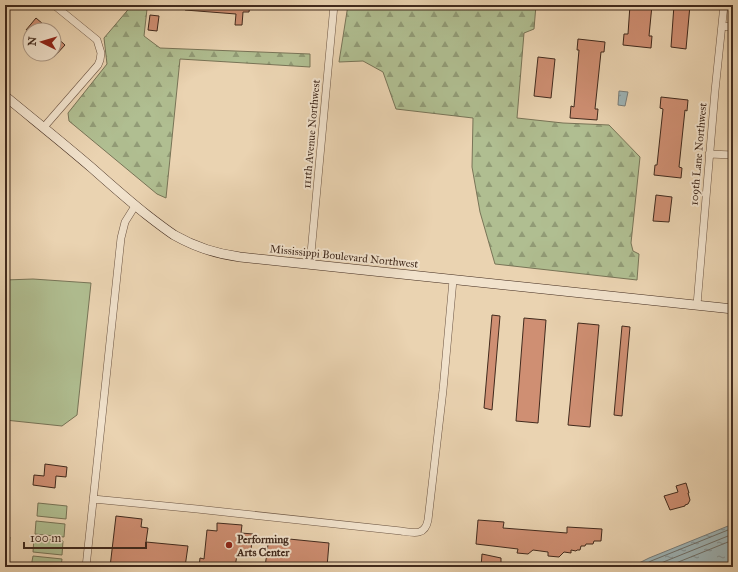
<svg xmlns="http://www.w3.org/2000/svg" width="738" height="572" viewBox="0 0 738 572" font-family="'IM FELL Great Primer',serif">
<defs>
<pattern id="forest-firs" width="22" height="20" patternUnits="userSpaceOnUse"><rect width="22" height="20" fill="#b0be91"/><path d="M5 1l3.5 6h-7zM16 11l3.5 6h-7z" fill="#919b76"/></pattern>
<pattern id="water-ripples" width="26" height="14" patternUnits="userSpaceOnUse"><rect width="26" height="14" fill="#9db5b8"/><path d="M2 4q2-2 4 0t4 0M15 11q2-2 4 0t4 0" fill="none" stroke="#829395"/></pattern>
</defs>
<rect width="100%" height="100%" fill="#ead3b1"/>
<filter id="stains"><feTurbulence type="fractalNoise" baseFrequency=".005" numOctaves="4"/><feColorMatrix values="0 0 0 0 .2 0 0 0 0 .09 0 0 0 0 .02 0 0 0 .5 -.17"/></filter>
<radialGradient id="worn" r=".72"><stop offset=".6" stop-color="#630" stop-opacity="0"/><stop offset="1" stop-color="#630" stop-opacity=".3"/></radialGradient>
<path fill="#b0be91" stroke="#787457" d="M33,279l58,4 -14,132 -15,11 -57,-6v-140z
M38,503l29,3 -1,13 -29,-3z
M36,521l29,3 -1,13 -29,-3z
M5,537h5l-3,30h-2z
M34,538l29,3 -1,14 -29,-3z
M33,556l29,3 -1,8h-30z"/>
<path fill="url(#forest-firs)" stroke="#787457" d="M132,5h18l-3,4 -3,27 16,12 150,6v13l-130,-8 -14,139 -9,-4 -88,-73 -1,-8 39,-49 -3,-26z
M348,5h188l-2,24 -10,4 -7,85 46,5 46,2 31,32 -9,86 2,8 6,3 -2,26 -142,-16 -15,-52 -8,-45 1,-49 -77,-9 -13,-37 -20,-11 -24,1z"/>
<path fill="url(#water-ripples)" stroke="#787d7a" d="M619,91l9,1 -3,14 -7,-1z
M733,524v43h-102l18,-9z"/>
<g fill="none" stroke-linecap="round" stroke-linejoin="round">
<path stroke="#6f706a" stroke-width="1" d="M640,567l11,-6 82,-33
M651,567l82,-33
M666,567l67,-27"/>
</g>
<path fill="#cf8f73" stroke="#412a1d" d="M185,5h65l-1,7h-6l-1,13h-7l1,-11 -51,-4z
M630,5h22l-3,31h3l-1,12 -28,-3 1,-11h4z
M674,5h16l-4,44 -15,-2z
M150,15l9,1 -2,15 -9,-1z
M36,18l14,12h-24z
M54,35l11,10 -11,12z
M578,39l27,3 -1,10h-3l-6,57h3l-1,11 -27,-2 1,-12 3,1 5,-57h-2z
M538,57l17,2 -4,39 -17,-2z
M661,97l27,3 -1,11 -2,-1 -6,57 3,1 -1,10 -27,-3 1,-10h2l6,-56 -3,-1z
M656,195l16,2 -3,25 -16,-1z
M492,315l8,1 -8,94 -8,-2z
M524,318l22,2 -8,103 -22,-2z
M578,323l21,2 -9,102 -22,-2z
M622,326l8,1 -8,89 -8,-1z
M45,464l22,3 -1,10 -10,-1 -1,12 -22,-3 1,-10 10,1z
M686,483l3,10h-1l2,7 -2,4 -3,1v1l-15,4 -6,-14 14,-4 -2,-6z
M116,516l26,3 -1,8 7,1 -2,14 42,4 -3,21h-75z
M478,520l26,2 -1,6 64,5v-6l35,2 -1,12h-7l-1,3h-7l-1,2h-4l-1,4h-3l-1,1 -5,-1v3l-7,-1 -5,5 -11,-1v-4l-15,-2 -5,4 -11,-1 1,-4 -42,-5z
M217,523l25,2 -1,8 12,1 -3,23 -13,-2 -2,12h-36l1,-9 4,1 3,-29 10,1z
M269,537l60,6 -2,24h-62z
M482,554l19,4v8l-1,1h-19z"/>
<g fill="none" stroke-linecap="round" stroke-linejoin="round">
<g stroke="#6b5442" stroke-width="8">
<path id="street" d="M722,26l11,1
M44,127l54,-62 2,-5 1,-7 -4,-13 -43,-35
M709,154l24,1
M310,264l24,-259
M697,305l18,-214 9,-86
M93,499l104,10 204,22c13,2 24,5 27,-11l15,-130 10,-110
M86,567l35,-329 4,-16 10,-16"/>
</g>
<g stroke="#412a1d" stroke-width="10">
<path id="secondary" d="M5,96c29,24 58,47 87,72 18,16 36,32 55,47 9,7 18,14 27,20 21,12 43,19 66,22l493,52"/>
</g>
<use href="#street" stroke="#f1e2cc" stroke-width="7"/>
<use href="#secondary" stroke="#f1e2cc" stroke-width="9"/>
</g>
<circle fill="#8f2418" stroke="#f1e2cc" stroke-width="1.5" cx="229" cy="545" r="4"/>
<g text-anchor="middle" stroke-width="4" stroke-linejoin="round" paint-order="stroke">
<g font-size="11" fill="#412a1d" stroke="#f1e2cc">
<text transform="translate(311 134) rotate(-85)" y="4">111th Avenue Northwest</text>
<text transform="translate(698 154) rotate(-85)" y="4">109th Lane Northwest</text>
<text transform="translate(344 256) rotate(6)" y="4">Mississippi Boulevard Northwest</text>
</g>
<g font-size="11" font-weight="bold" fill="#412a1d" stroke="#f1e2cc" text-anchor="start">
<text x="237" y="543">Performing<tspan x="237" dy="13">Arts Center</tspan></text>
</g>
</g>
<rect width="738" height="572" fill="none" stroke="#ead3b1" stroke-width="20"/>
<rect x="6" y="6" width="726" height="560" fill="none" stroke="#412a1d" stroke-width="2"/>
<rect x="10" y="10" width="718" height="552" fill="none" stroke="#412a1d"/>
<g transform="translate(42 42) rotate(275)"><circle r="19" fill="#f1e2cc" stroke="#ab9886"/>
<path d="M0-3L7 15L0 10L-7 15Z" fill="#8f2418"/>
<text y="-6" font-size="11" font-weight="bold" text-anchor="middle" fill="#412a1d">N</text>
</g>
<path d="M24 542v6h122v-6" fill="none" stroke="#412a1d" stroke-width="2"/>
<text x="30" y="542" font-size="12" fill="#412a1d" stroke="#f1e2cc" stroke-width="3" paint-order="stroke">100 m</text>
<rect width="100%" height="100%" filter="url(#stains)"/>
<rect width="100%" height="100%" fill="url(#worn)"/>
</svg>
